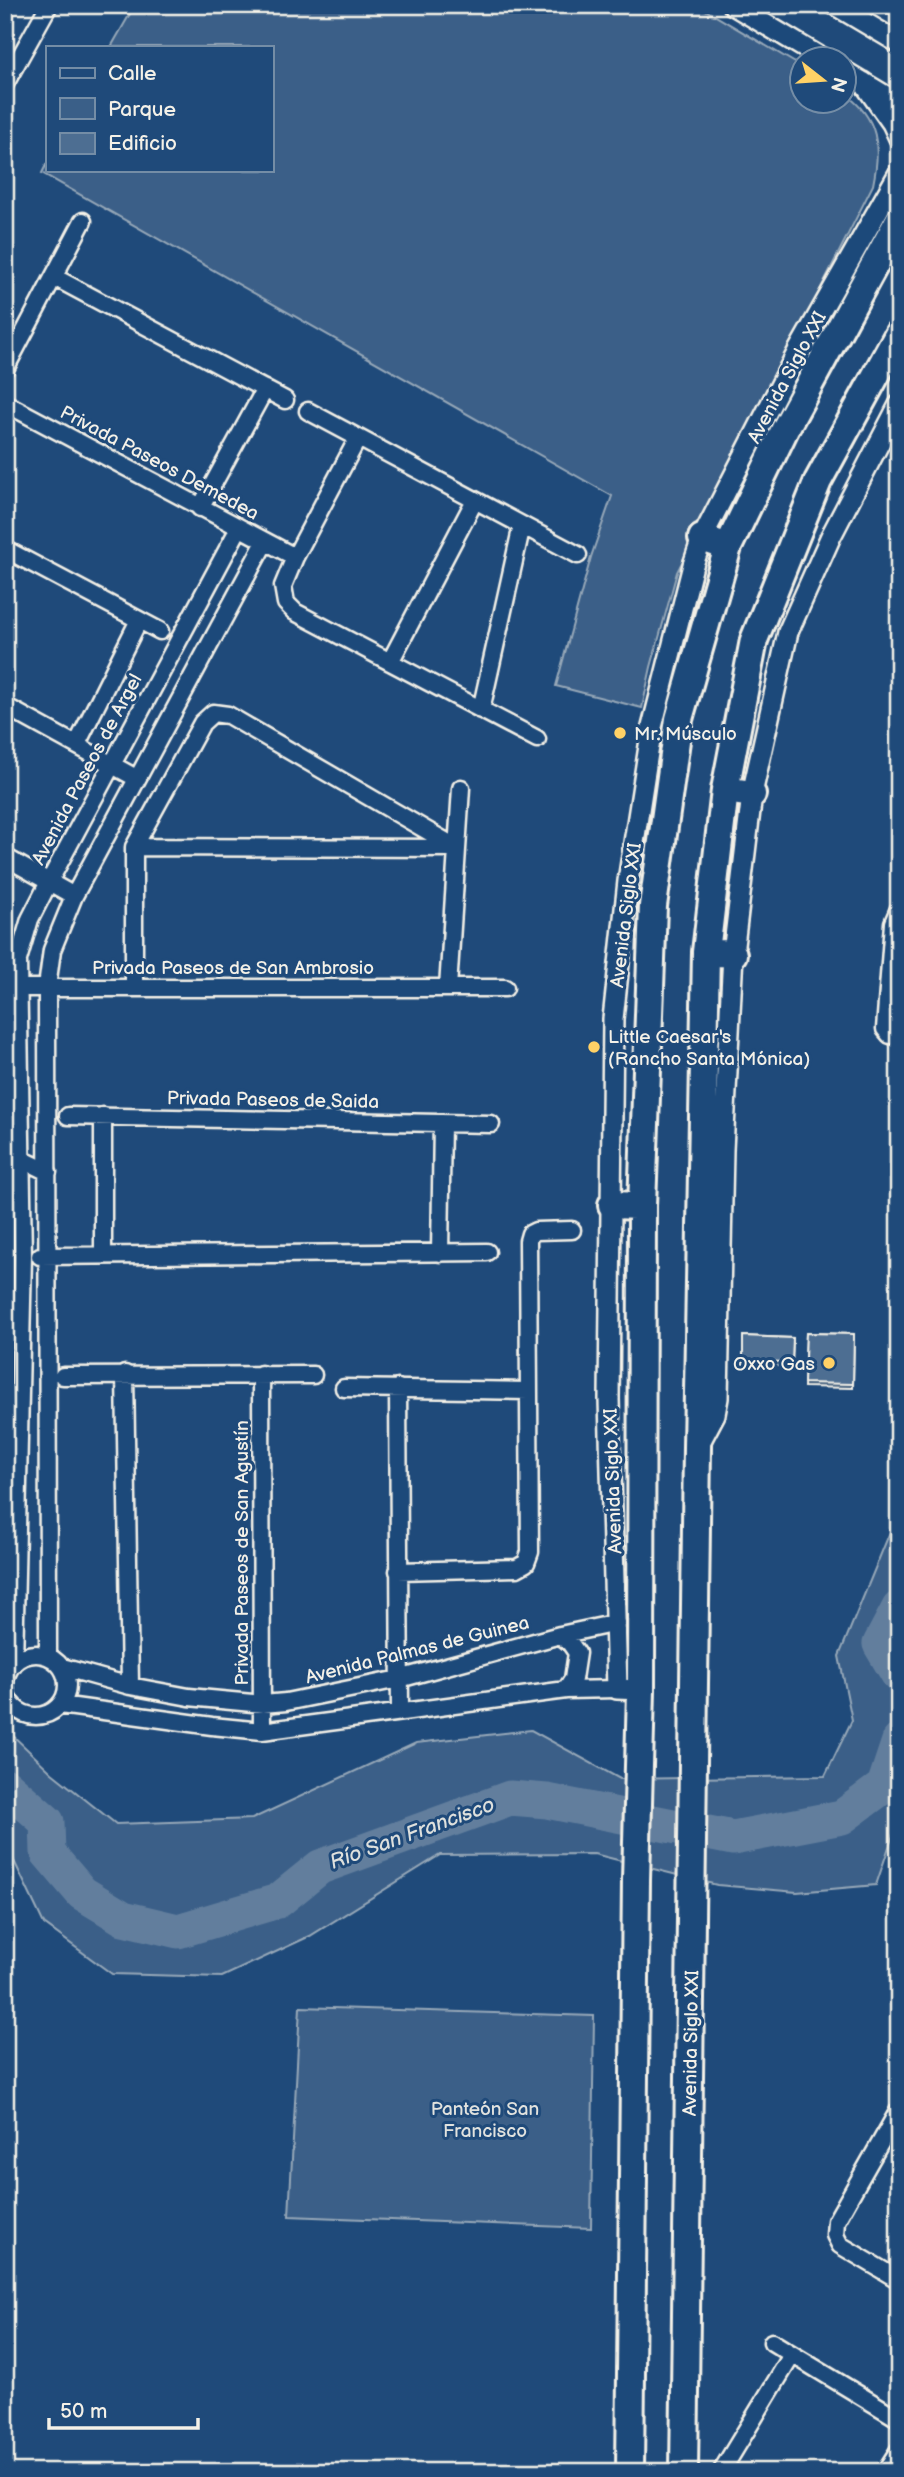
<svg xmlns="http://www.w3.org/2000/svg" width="904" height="2477" viewBox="0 0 904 2477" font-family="'Balsamiq Sans',sans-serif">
<rect width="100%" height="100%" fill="#1f4a7a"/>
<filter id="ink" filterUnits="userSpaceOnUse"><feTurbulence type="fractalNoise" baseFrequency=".0143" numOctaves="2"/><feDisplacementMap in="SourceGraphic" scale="14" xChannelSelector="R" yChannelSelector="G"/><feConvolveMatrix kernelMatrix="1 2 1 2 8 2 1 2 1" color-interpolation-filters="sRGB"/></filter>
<g filter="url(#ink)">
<path fill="#3a5f88" stroke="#97a8b8" stroke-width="2" d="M135,5h562l105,62v35h42l1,-8c34,24 36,53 28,91l-196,387 -26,95 -9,41 -86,-22 35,-129 21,-61 -570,-323 5,-10v7h224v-123h-160z
M899,1519v311l-6,5 -17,50 -79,7 -80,-7 -123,-31 -154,1 -130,81 -88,41 -110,-3 -68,-50 -39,-82v-114l47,45 64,51 136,-5 164,-76 115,-13 89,49 205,-3 27,-56 -13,-64 53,-129z
M300,2007l294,9 -3,212 -302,-12z"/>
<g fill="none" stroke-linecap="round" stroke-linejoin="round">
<path stroke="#627e9d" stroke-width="35" d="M899,1608l-19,36 19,32
M5,1785l42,37 1,31 34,40 41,25 55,13 100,-30 42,-34 190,-69 37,3 186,37 109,-21 42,-31 15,-45"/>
<g stroke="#f4f1e8" stroke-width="21">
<path id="minor" d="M5,84l44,-79
M54,277l231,123
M5,369l78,-148
M5,403l290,154
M308,411l270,144
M358,438l-63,119 -12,29 3,17 9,9 242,127
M200,508l65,-119
M5,549l155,82
M390,662l85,-162
M5,706l131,72
M481,710l41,-185
M77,744l62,-124
M134,847l320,1
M5,857l69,39
M899,909l-6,14 -8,106 5,6 9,1
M18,988h487
M134,988v-141l68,-124 11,-10 15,2 229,133
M448,988l13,-200
M68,1116l423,8
M103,1116v139
M5,1151l43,21
M440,1253l2,-130
M40,1256l447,-4
M125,1374l5,312
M261,1374l1,357
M63,1376l250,-1
M344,1388l184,3
M398,1388l2,323
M398,1571l119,-3 9,-5 4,-11 -2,-311 2,-7 6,-3 36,-1
M560,1635l10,8 7,10 -4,26 -7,11
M5 1685a31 31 0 1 1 62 0a31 31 0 1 1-62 0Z
M48,1656l-1,-669 5,-37 22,-54 191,-354
M14,1664l9,-408 -5,-296 12,-41 19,-37 190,-354
M62,1667l68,19 59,11 74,7 23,-2 113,-23 161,-44 57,-12
M60,1705l152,21 50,5 304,-41 51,-1
M899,2110l-63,111 -1,14 5,10 59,35
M772,2342l127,77
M721,2472l71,-117
M885,2472l14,-22"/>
</g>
<g stroke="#f4f1e8" stroke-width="24">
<path id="tertiary" d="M733,5l92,55
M835,5l64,38
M844,71l55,33
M863,82l29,41 7,15
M698,1446l17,-32 3,-16 5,-248 10,-196 19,-160 36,-162 43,-96 68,-131
M641,1690l-24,-1 -8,-290 4,-380 15,-138 24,-154 41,-162 9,-27 96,-187 101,-178"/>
</g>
<g stroke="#f4f1e8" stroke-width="32">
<path id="trunk" d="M702,538l26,9
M725,790l27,4
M706,952l27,2
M612,1205l30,1
M630,2472l6,-592 5,-190 1,-484 11,-300 26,-187 49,-172 57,-118 114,-209
M684,2472l13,-1025 9,-495 19,-162 29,-150 64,-159 81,-148"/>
</g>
<use href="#minor" stroke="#1f4a7a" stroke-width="16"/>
<use href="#tertiary" stroke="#1f4a7a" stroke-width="19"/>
<use href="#trunk" stroke="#1f4a7a" stroke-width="26"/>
</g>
<path fill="#425f7e" stroke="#f4f1e8" stroke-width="2" d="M806,1333l48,1 -1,54 -49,-1z
M743,1336l50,2 -1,28 -49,-1z"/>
<path fill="#4d6e92" stroke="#f4f1e8" stroke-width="2" d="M806,1333l48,1 -1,50 -49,-1z
M743,1336l50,2 -1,24 -49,-1z"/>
</g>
<g fill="#ffd166" stroke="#1f4a7a" stroke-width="2.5">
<circle cx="620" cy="733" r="7"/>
<circle cx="594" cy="1047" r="7"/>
<circle cx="829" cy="1363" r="7"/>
</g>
<g text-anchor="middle" stroke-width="6" stroke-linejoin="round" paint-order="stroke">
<g font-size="19" fill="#f4f1e8" stroke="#1f4a7a">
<text transform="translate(786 377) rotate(-62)" y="7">Avenida Siglo XXI</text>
<text transform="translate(160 462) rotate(28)" y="7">Privada Paseos Demedea</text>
<text transform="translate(86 769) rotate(-62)" y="7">Avenida Paseos de Argel</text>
<text transform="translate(625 915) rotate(-83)" y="7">Avenida Siglo XXI</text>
<text x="233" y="974">Privada Paseos de San Ambrosio</text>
<text transform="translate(273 1099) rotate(1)" y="7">Privada Paseos de Saida</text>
<text transform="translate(612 1481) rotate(-92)" y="7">Avenida Siglo XXI</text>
<text transform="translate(241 1553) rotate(-90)" y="7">Privada Paseos de San Agustín</text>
<text transform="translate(417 1649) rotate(-14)" y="7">Avenida Palmas de Guinea</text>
<text transform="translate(690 2043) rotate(-89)" y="7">Avenida Siglo XXI</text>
</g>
<g font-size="19" fill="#f4f1e8" stroke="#1f4a7a" text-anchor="start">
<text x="634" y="740">Mr. Músculo</text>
<text x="608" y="1043">Little Caesar's<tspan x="608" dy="22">(Rancho Santa Mónica)</tspan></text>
<text x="815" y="1370" text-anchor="end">Oxxo Gas</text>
</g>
<g font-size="19" fill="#e1e2de" stroke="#1f4a7a">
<text x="485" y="2115">Panteón San<tspan x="485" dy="22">Francisco</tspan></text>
</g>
<g font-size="21" font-style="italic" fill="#dee0dd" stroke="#1f4a7a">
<text transform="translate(412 1833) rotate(-20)" y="7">Río San Francisco</text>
</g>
</g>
<rect width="904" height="2477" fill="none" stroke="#1f4a7a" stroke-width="28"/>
<rect x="14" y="14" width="876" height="2449" fill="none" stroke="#f4f1e8" stroke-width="2.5" filter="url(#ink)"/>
<rect x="46" y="46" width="228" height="126" fill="#1f4a7a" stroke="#748da6" stroke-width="2"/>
<rect x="60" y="68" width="35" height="10" fill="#1f4a7a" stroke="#748da6" stroke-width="2"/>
<text x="108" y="80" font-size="21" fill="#f4f1e8">Calle</text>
<rect x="60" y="98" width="35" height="21" fill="#3a5f88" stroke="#748da6" stroke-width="2"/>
<text x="108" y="116" font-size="21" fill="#f4f1e8">Parque</text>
<rect x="60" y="133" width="35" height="21" fill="#4d6e92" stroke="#748da6" stroke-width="2"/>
<text x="108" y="150" font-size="21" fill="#f4f1e8">Edificio</text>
<g transform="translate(823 80) rotate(107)"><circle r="33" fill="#1f4a7a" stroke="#748da6" stroke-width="2"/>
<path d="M0-5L12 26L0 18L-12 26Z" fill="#ffd166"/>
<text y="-10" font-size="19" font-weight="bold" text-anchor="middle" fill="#f4f1e8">N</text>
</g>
<path d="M49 2418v10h149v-10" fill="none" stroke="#f4f1e8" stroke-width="3.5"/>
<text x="60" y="2418" font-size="21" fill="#f4f1e8" stroke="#1f4a7a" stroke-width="5" paint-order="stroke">50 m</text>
</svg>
